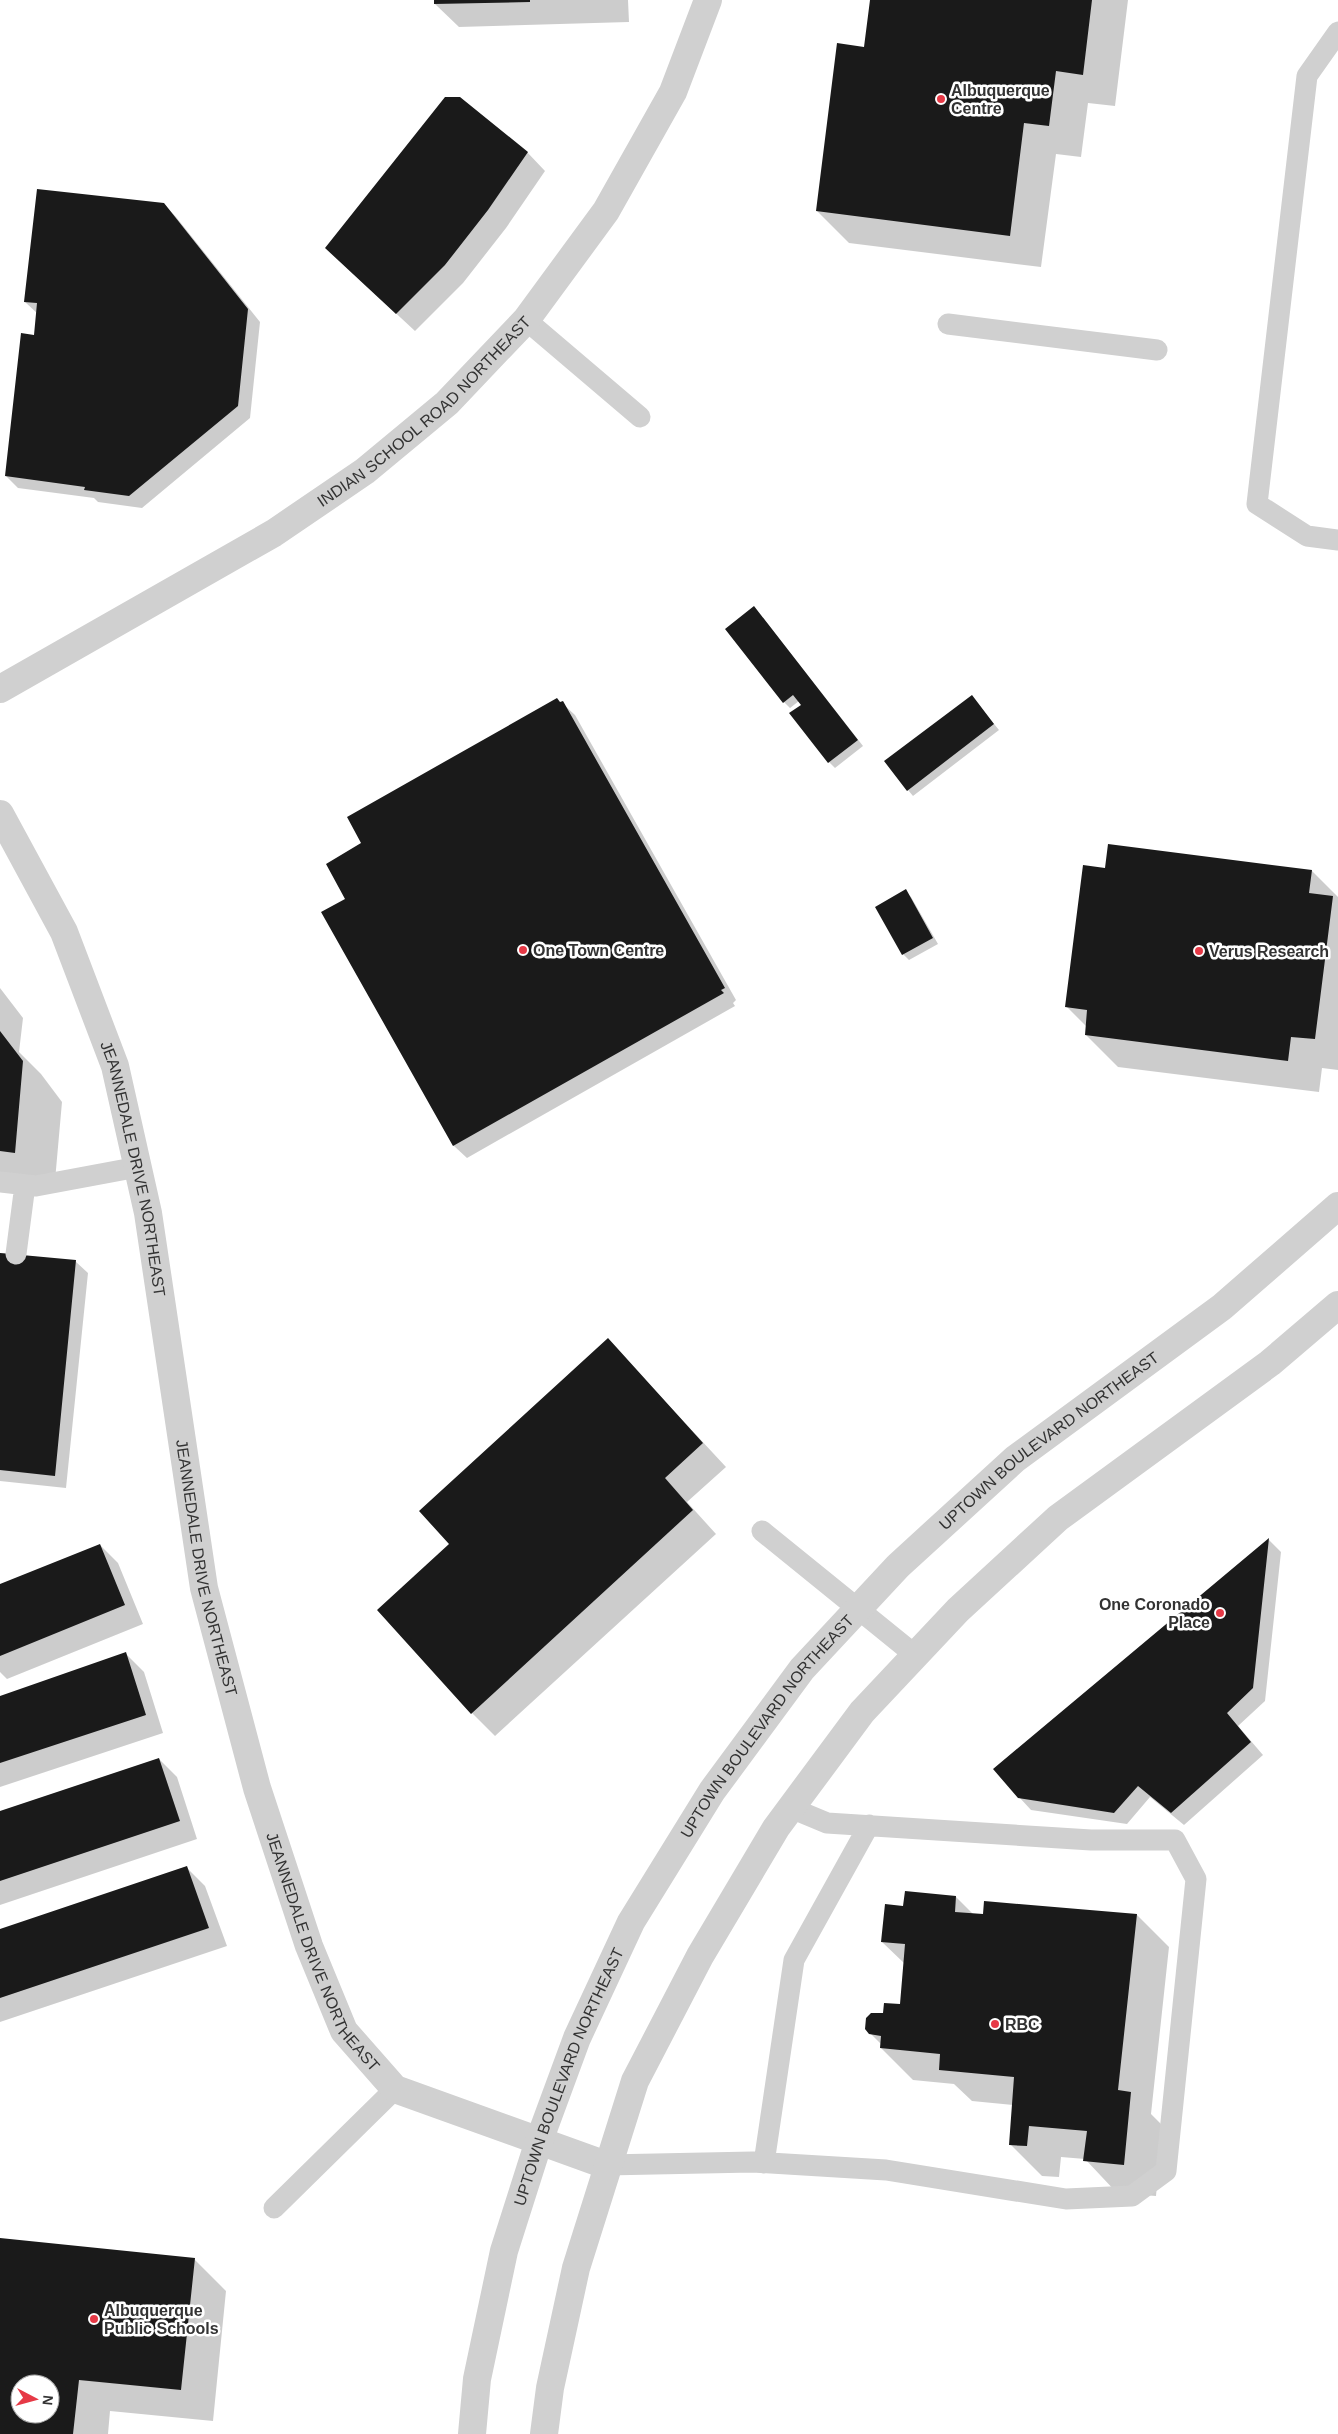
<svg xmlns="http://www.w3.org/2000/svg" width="1338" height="2434" viewBox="0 0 1338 2434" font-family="Helvetica,sans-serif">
<rect width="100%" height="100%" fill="#fff"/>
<path fill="#0003" fill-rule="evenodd" d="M435,0h193l1,22 -170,5 -24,-23z
M872,0h256l-13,106 -27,-3 -7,54 -25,-3 -15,113 -192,-24 -32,-32 48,-163z
M527,152l18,19 -39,57 -43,55 -48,48 -70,-65z
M164,204l12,13 84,105 -10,96 -108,90 -44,-6 -4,-4 -76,-10 -12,-12 29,-140 3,-22 -13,-12z
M760,614l103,132 -28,22 -6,-6 -27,-57 -3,-4 -9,7 -6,-6z
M972,697l27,33 -86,66 -5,-6z
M562,703l13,12 161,285 -3,3 2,3 -268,152 -13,-12 -131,-233 23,-13 17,-57z
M1106,869l206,2 26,26v173l-16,-2 -3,24 -201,-25 -32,-32 1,-8 -21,-21z
M905,891l6,6 27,47 -29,16 -6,-6z
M0,988l23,30 -4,34 22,22 21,28 -8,90 -54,-6z
M0,1253l75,8 13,12 -22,215 -66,-7z
M608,1340l118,127 -39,35 29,32 -221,202 -23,-23 -21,-169z
M1269,1540l12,12 -16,149 -27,25 25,29 -79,70 -34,-28 -23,27 -96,-14 -12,-13z
M100,1545l18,18 25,61 -136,55 -7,-7v-86z
M126,1654l18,18 19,61 -163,54v-90z
M159,1759l18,18 20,62 -197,66v-93z
M187,1868l18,18 22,60 -227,76v-92z
M956,1897l18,18h163l32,32 -18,167 11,11 -6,71 -39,-3 -32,-34 -24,-2 -2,20 -17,-1 -32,-32 3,-39 -41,-4 -18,-17 -41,-4 -32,-32v-4l-11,-11 14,-19 17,-8 4,-42 -23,-22 22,-35z
M0,2239l194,20 32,32 -13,130 -103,-10 -2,23h-108zM20,2384h30v30h-30z"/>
<path fill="#1a1a1a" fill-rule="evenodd" d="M434,0h96v2l-96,2z
M870,0h222l-9,75 -27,-4 -7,55 -25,-3 -14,113 -194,-25 21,-168 27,4z
M445,97h15l68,55 -40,58 -43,55 -49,49 -71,-66z
M37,189l127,14 84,106 -10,97 -109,90 -45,-6 1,-3 -80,-11 16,-143 13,2 3,-32 -13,-1z
M754,606l104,134 -30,23 -39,-50 12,-8 -8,-10 -10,8 -58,-74z
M972,695l22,29 -87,67 -23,-30z
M557,698l3,4 3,-1 162,287 -4,2 3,3 -271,153 -132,-234 24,-13 -19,-35 35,-21 -14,-26z
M1108,844l204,26 -3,23 24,3 -18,143 -24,-2 -3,24 -203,-26 2,-25 -22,-3 18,-142 22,3z
M906,889l27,49 -31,17 -27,-48z
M0,1031l23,30 -8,92 -15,-2z
M0,1253l76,7 -21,216 -55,-6z
M608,1338l95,105 -38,35 28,32 -222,204 -94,-104 72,-66 -30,-33z
M1269,1538l-16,150 -26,25 24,29 -80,71 -33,-27 -24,27 -96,-15 -25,-29z
M100,1544l25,61 -125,51v-72z
M126,1652l20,63 -146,48v-67z
M159,1758l21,63 -180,60v-70z
M187,1866l22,62 -209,70v-69z
M905,1891l51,5 -1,16 28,2 1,-13 153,13 -19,176 13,2 -7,73 -41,-4 4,-30 -58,-5 -2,20 -18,-1 5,-68 -75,-7 1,-16 -60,-6 1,-12 -12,-2 -4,-5 1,-11 5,-5h12l1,-10 16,1 5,-60 -24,-2 4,-38 18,2z
M0,2238l195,20 -14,132 -102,-10 -6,54h-73zM20,2384h30v30h-30z"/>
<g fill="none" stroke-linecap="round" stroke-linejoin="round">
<path stroke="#d0d0d0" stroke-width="21" d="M1338,32l-31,44 -50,428 50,32 31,4
M526,320l114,97
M948,324l209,26
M0,1182l36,4 102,-19
M16,1254l9,-69
M762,1531l153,124
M764,2163l30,-203 75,-135
M606,2165l147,-3 133,8 180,29 66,-3 34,-25 30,-292 -21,-39h-84l-264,-17 -36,-15
M274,2208l121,-119"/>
<path stroke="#d0d0d0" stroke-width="28" id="s1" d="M0,814l64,118 51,134 33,147 56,375 53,200 52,158 35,85 51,58 211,76"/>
<g stroke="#d0d0d0" stroke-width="28">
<path id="s2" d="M0,689l274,-156 91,-62 82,-68 79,-83 80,-109 67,-119 35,-92"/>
<path id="s3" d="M472,2434l5,-55 27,-128 35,-110 38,-103 54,-116 81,-131 90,-122 96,-103 117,-107 207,-152 116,-101"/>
<path d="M544,2434l6,-46 26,-120 59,-187 65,-125 76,-128 86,-116 96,-102 100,-92 212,-155 68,-58"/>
</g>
</g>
<g fill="#e63946" stroke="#fff" stroke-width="2">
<circle cx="941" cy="99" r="5"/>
<circle cx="523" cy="950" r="5"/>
<circle cx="1199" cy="951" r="5"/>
<circle cx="1220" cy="1613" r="5"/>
<circle cx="995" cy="2024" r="5"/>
<circle cx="94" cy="2319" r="5"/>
</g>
<g text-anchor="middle" stroke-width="5" stroke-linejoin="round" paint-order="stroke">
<g font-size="16" font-weight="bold" fill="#333" stroke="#fff" text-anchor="start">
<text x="951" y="96">Albuquerque<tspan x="951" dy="18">Centre</tspan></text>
<text x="533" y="956">One Town Centre</text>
<text x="1209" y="957">Verus Research</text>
<text x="1210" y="1610" text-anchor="end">One Coronado<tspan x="1210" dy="18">Place</tspan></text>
<text x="1005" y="2030">RBC</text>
<text x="104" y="2316">Albuquerque<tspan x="104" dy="18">Public Schools</tspan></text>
</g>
<g font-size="16" fill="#333" stroke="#fff">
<text dy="6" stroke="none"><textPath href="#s2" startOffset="509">INDIAN SCHOOL ROAD NORTHEAST</textPath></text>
<text dy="6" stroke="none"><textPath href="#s1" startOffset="382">JEANNEDALE DRIVE NORTHEAST</textPath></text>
<text dy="6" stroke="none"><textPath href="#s3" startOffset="1182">UPTOWN BOULEVARD NORTHEAST</textPath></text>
<text dy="6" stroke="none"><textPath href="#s1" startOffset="788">JEANNEDALE DRIVE NORTHEAST</textPath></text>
<text dy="6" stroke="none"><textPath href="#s3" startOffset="778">UPTOWN BOULEVARD NORTHEAST</textPath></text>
<text dy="6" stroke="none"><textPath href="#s1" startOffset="1192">JEANNEDALE DRIVE NORTHEAST</textPath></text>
<text dy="6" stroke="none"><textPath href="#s3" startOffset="372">UPTOWN BOULEVARD NORTHEAST</textPath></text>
</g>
</g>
<g transform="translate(35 2399) rotate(96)"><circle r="24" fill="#ffffff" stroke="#adadad"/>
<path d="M0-4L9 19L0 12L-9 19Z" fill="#e63946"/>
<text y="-8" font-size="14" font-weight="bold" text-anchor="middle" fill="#333333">N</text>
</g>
</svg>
